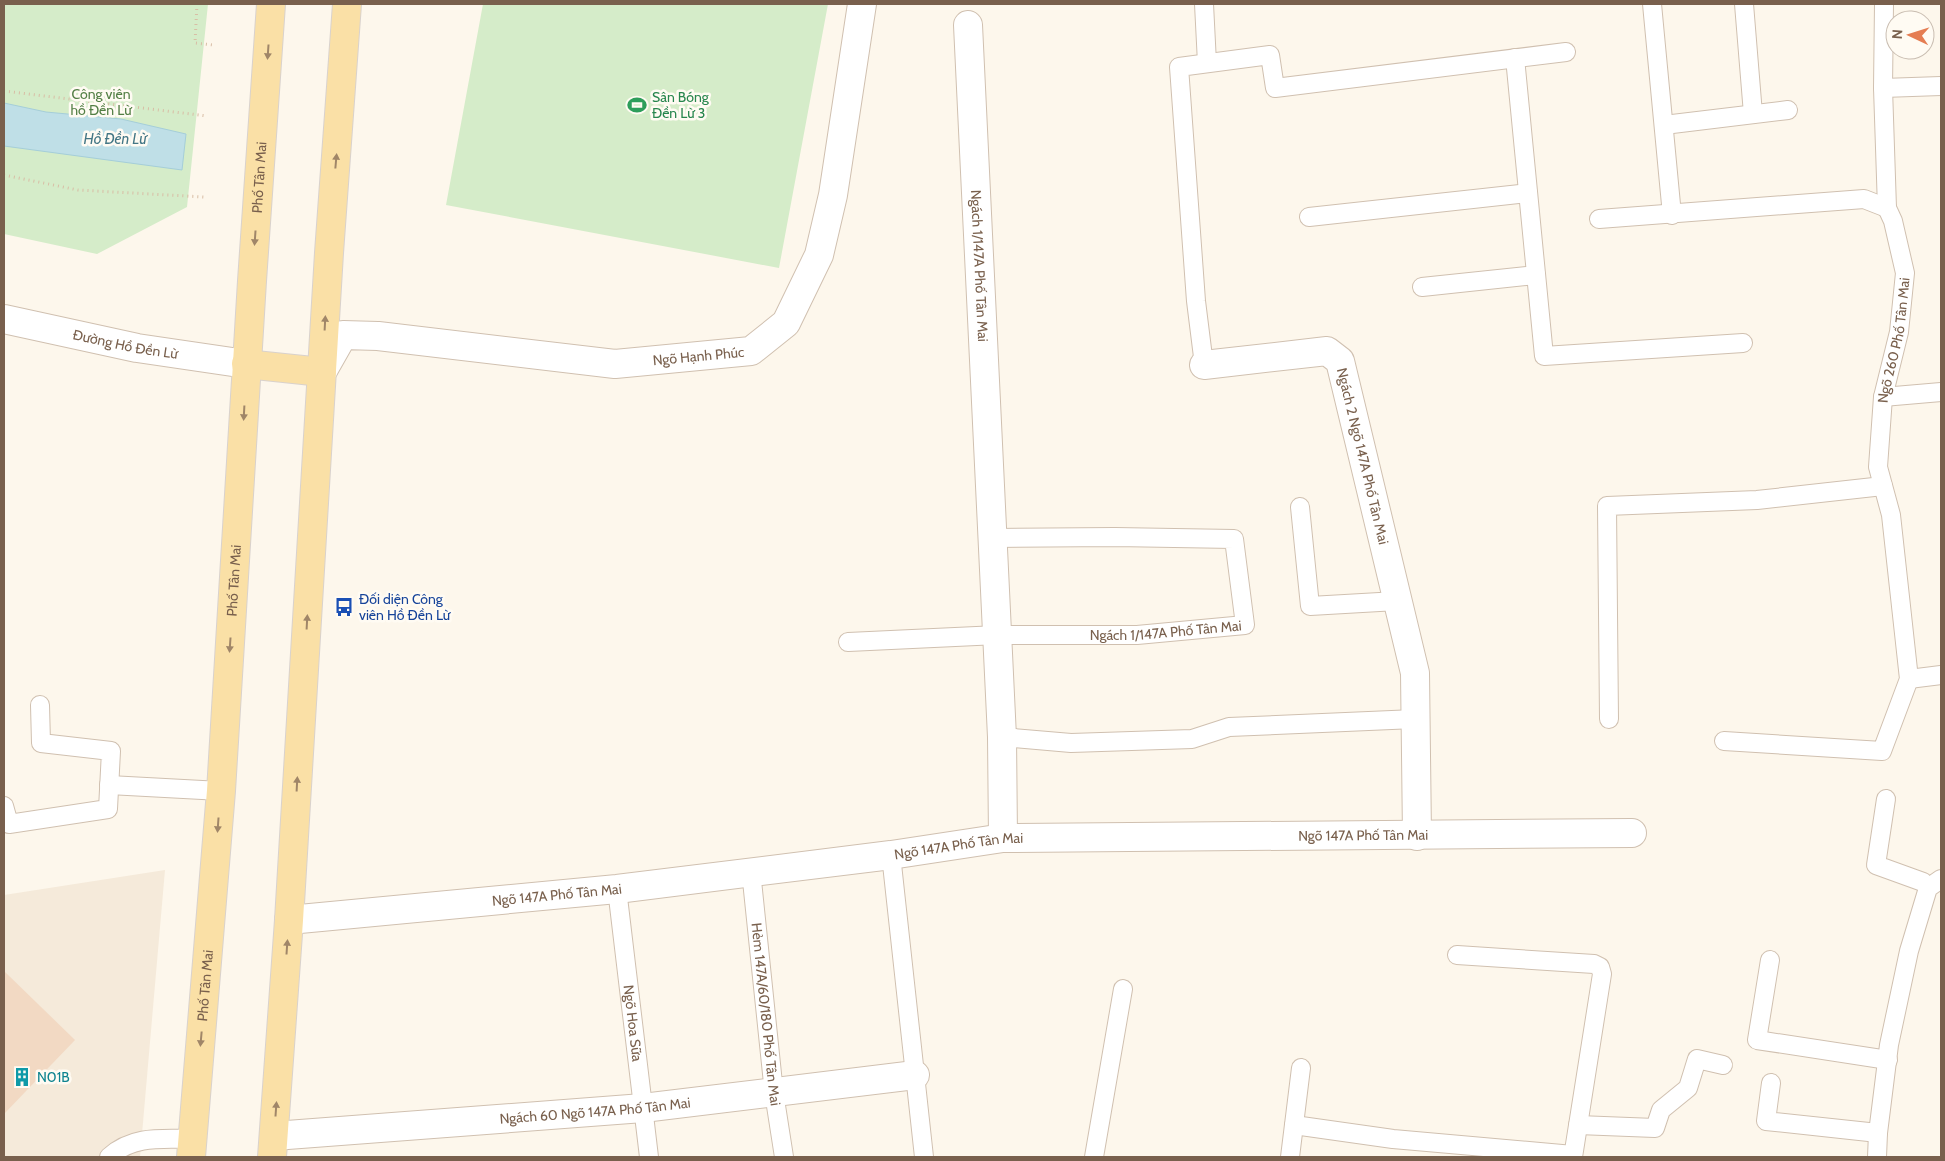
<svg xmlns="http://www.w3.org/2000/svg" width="1945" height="1161" viewBox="0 0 1945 1161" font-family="Cabin,sans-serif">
<rect width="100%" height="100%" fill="#fdf7ec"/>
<path fill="#f5eada" d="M165,870l-25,287h-136v-262z"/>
<path fill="#d5ecc9" d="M4,4h204l-21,203 -90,47 -93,-20z
M483,4h345l-49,264 -333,-63z"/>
<path fill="#bfdfe7" stroke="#a5ced9" d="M4,103l42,9 75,7 65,15 -4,36 -178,-24z"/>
<path fill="#f2d9c3" d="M4,971l71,69 -71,74z"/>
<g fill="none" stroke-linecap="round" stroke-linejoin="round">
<g stroke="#d0c0b0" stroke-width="20">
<g id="service">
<path d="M1204,4l3,59"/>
<path d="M1652,4l20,211"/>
<path d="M1744,4l9,110"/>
<path d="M1515,58l29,298 199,-13"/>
<path d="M1883,88l58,-2"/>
<path d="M1664,125l124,-15"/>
<path d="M1309,217l219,-24"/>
<path d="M1599,219l265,-20 23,9"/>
<path d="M1422,287l114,-12"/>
<path d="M1204,365l-8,-64 -17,-234 91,-12 5,33 291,-36"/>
<path d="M1883,397l58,-5"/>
<path d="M1300,507l10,99 87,-5"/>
<path id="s1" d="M848,642l150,-7h139l108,-10 -11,-86 -119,-2 -122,1"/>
<path d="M1909,679l32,-4"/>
<path d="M1609,719l-2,-213 150,-6 126,-14"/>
<path d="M1002,737l69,6 121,-4 37,-12 186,-8"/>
<path id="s2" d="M1724,741l158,10 27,-72 -18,-164 -13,-48 5,-70 16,-65 6,-59 -12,-52 -6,-13 -4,-120 1,-84"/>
<path d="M109,785l112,6"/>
<path d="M1886,799l-10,66 47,17 5,6"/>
<path d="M4,806l5,18 99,-15 3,-58 -70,-8 -1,-38"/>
<path d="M891,855l33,302"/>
<path id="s3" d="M751,871l23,222 10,64"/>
<path id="s4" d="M617,889l32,268"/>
<path d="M1457,955l137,9 6,3 2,7 -29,183"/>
<path d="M1770,960l-13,80 131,20"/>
<path d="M1771,1083l-5,38 112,12"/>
<path d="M1294,1125l99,14 180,16"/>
<path d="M1578,1125l77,3 6,-18 27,-22 9,-29 26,6"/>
<path d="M109,1157c24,-22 53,-18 83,-18"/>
<path d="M1094,1157l29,-168"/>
<path d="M1290,1157l11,-89"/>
<path d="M1877,1157l1,-24 11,-88 20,-94 19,-63 13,-9"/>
</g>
</g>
<g stroke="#d0c0b0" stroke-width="30">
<g id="minor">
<path id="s5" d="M968,25l34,712 1,101"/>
<path id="s6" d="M1204,365l123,-14 13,10 75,312 2,163"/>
<path id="s7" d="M322,372l21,-37 35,1 237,28 136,-13 35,-28 33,-68 14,-60 29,-191"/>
<path id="s8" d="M289,920l328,-31 274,-34 112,-17 629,-5"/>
<path id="s9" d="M274,1136l369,-28 272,-33"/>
</g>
</g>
<g stroke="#d0c0b0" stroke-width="30">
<g id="tertiary">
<path id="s10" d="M4,319l133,29 109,16"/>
</g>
</g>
<g stroke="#d9d2cd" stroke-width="30">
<g id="primary">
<path d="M246,364l76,8"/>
<path id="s11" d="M191,1157l30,-366 31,-510 19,-277"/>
<path d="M272,1157l17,-237 40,-667 18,-249"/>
</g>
</g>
<path stroke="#d8bda5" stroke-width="3" stroke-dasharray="1 4" stroke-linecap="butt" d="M197,4l-2,39 18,2
M4,91l203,25
M4,175l74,15 126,7"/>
<use href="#service" stroke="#fff" stroke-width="18"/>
<use href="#minor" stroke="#fff" stroke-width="28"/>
<use href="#tertiary" stroke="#fff" stroke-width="28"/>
<use href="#primary" stroke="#fae0a6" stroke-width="28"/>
</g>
<defs><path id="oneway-solid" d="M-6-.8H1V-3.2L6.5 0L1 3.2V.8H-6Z" transform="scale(1.25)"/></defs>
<g fill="#a08668">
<use href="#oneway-solid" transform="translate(268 52) rotate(94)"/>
<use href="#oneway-solid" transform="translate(336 161) rotate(-85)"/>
<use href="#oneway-solid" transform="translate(255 238) rotate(94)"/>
<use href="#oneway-solid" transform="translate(325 323) rotate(-87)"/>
<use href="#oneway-solid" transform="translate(244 413) rotate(93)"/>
<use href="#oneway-solid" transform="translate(307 622) rotate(-87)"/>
<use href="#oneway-solid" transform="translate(230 645) rotate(94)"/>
<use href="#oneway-solid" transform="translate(297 784) rotate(-87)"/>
<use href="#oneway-solid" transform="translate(218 825) rotate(94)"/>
<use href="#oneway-solid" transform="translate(287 947) rotate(-86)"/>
<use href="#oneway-solid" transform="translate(201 1039) rotate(95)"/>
<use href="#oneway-solid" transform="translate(276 1109) rotate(-86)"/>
</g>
<defs>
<g id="stadium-bare" transform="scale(1.5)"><path d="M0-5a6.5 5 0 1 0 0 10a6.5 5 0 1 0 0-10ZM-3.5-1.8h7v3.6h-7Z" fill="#2e9e5b" stroke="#fffbf3" stroke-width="2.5" paint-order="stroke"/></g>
<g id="bus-bare" transform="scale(1.5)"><path d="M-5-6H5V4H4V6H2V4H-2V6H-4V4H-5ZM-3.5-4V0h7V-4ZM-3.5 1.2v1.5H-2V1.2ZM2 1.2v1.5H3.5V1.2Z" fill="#1a4fb4" stroke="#fffbf3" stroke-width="2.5" paint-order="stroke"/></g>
<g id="building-bare" transform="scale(1.5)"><path d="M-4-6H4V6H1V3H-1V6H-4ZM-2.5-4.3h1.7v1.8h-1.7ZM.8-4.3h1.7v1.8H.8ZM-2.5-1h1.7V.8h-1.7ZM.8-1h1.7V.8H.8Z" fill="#0f9aa8" stroke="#fffbf3" stroke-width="2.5" paint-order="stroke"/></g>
</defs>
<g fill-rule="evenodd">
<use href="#stadium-bare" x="637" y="105"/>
<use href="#bus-bare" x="344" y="607"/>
<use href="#building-bare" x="22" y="1077"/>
</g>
<g text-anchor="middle" stroke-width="5" stroke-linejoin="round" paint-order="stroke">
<g font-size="14" fill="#537f45" stroke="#fffbf3">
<text x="101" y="99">Công viên<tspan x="101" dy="16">hồ Đền Lừ</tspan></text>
</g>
<g font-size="14" fill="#27864d" stroke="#fffbf3" text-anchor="start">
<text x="652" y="102">Sân Bóng<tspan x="652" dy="16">Đền Lừ 3</tspan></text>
</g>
<g font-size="14" fill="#79604d" stroke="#fffbf3">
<text dy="5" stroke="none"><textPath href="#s11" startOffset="982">Phố Tân Mai</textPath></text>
<text dy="5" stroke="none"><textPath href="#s5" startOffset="241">Ngách 1/147A Phố Tân Mai</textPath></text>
<text dy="5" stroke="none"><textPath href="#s2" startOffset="578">Ngõ 260 Phố Tân Mai</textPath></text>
<text dy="5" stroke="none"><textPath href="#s10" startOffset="124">Đường Hồ Đền Lừ</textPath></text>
<text dy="5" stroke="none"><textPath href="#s7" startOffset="400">Ngõ Hạnh Phúc</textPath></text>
<text dy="5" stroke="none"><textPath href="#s6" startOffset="238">Ngách 2 Ngõ 147A Phố Tân Mai</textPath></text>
<text dy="5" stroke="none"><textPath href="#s11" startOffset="578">Phố Tân Mai</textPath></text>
<text dy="5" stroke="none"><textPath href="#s1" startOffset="318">Ngách 1/147A Phố Tân Mai</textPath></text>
<text dy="5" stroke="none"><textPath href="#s8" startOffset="1079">Ngõ 147A Phố Tân Mai</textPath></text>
<text dy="5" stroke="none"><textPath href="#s8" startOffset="674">Ngõ 147A Phố Tân Mai</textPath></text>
<text dy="5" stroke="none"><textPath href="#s8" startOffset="269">Ngõ 147A Phố Tân Mai</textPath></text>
<text dy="5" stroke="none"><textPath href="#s11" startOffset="172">Phố Tân Mai</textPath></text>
<text dy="5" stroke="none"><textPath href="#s3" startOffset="144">Hẻm 147A/60/180 Phố Tân Mai</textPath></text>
<text dy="5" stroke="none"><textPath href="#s4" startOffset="135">Ngõ Hoa Sữa</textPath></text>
<text dy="5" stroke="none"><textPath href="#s9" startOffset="322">Ngách 60 Ngõ 147A Phố Tân Mai</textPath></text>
</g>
<g font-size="14" fill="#164399" stroke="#fffbf3" text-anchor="start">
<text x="359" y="604">Đối diện Công<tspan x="359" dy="16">viên Hồ Đền Lừ</tspan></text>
</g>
<g font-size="14" fill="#0d838f" stroke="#fffbf3" text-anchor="start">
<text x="37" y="1082">N01B</text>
</g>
<g font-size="15" font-style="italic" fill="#437685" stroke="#fffbf3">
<text x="115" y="144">Hồ Đền Lừ</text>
</g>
</g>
<rect width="1945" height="1161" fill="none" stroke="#79604d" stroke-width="10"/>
<g transform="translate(1910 35) rotate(274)"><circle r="24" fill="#fffbf3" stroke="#c9bdb1"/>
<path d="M0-4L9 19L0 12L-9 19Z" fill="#e57d52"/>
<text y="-8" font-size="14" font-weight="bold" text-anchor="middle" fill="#79604d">N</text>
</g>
</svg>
